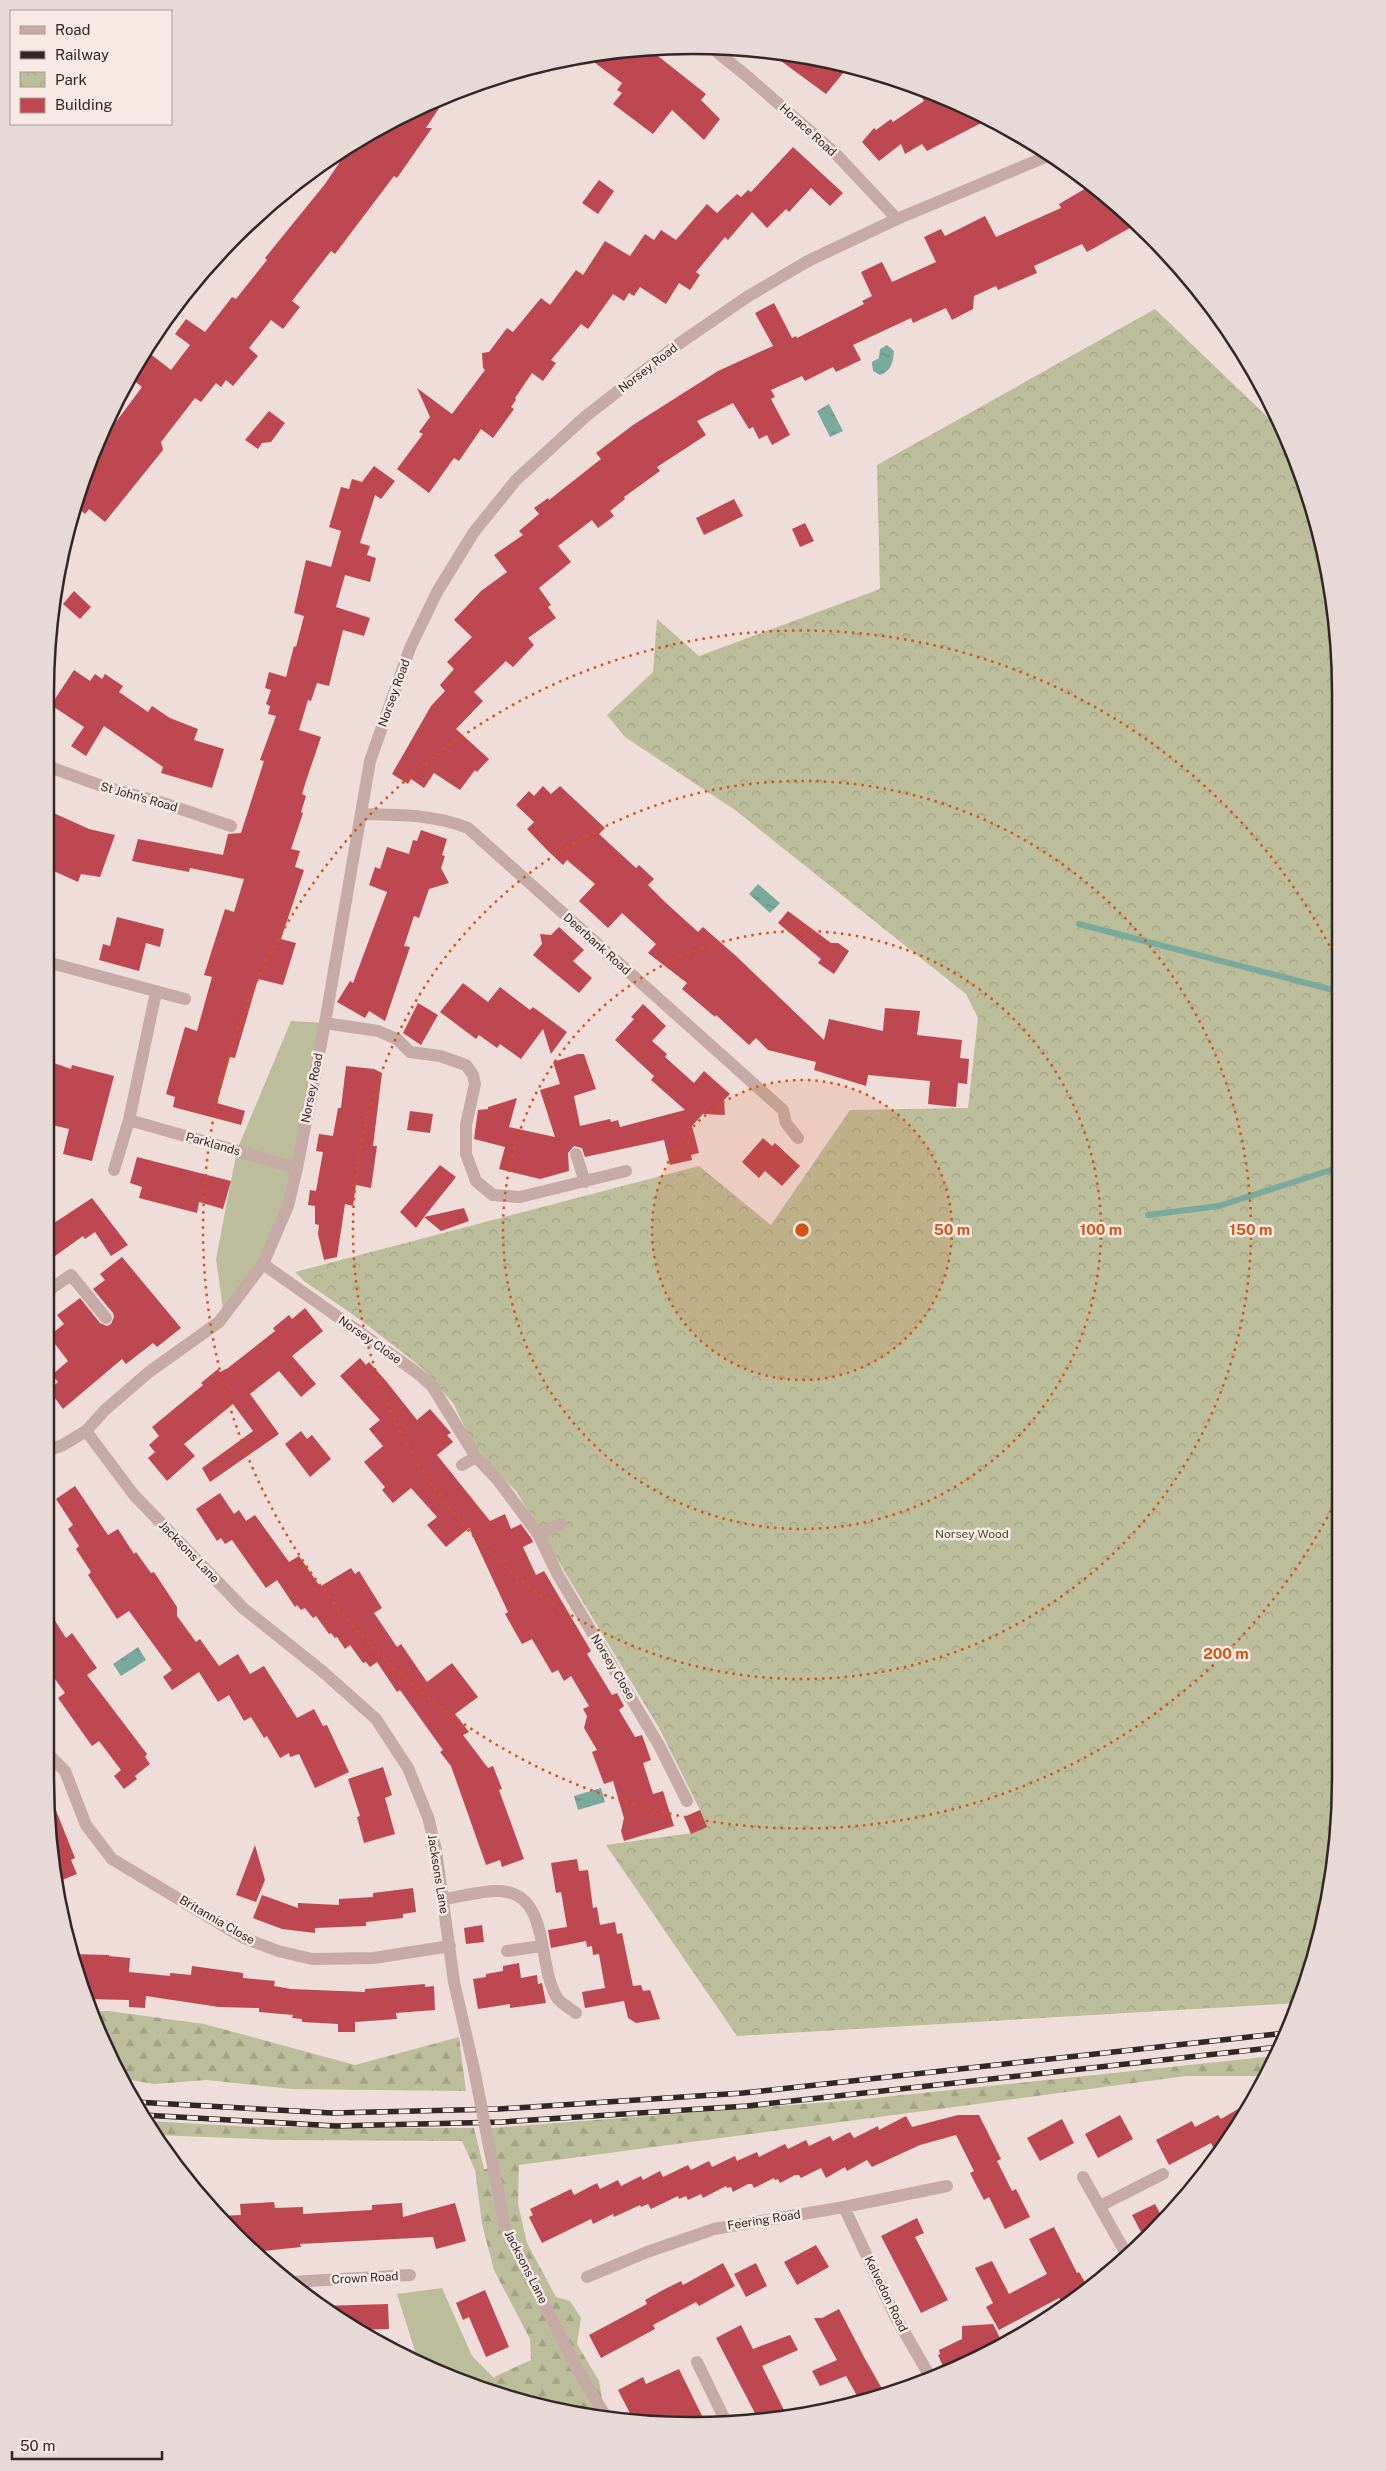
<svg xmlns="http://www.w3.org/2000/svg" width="1386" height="2471" viewBox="0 0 1386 2471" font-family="'Public Sans',sans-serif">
<defs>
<pattern id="forest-firs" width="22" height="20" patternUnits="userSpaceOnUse" patternTransform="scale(1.25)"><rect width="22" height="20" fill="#bcbd9a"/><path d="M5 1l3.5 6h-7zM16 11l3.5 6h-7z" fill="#a2a285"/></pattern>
<pattern id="park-crowns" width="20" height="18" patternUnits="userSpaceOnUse" patternTransform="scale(1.25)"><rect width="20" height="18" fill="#bcbd9a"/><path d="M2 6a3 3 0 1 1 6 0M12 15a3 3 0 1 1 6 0" fill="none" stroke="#a2a285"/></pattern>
<pattern id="water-ripples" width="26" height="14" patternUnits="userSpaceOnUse" patternTransform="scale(1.25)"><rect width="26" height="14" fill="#7aaa9d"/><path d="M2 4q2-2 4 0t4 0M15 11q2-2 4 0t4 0" fill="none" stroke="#658a80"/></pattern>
</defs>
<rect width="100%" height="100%" fill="#efddd9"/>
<path fill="#bcbd9a" d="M291,1021l34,2 -50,215 -51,78 -8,-57 21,-109z
M442,2288l30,68 45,45 -98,-37 -22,-70z"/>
<path fill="url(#forest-firs)" d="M90,2011h18l96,13 151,41 104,-28 7,54 -174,-2 -85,-9 -53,4 -34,-6 -8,-13z
M1275,2056l-9,20h-80l-667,89 -1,39 9,39 29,54 14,4 11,17 -4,26 22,37 6,34 3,5 -83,-16 -21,-8 -10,-19 37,-17 -1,-21 -36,-69 -12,-46 -7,-54 -13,-29 -180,-1 -126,-5 -9,-14 108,6 219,1 10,41 14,-1 -7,-40 364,-28z"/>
<path fill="url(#park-crowns)" d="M1155,309l123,118 29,57 28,125 5,1211 -33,166 -8,17 -562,33 -131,-191 86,-12 8,-23 -41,-82 -143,-237 -26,-26 -20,-27 -17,-35 -32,-36 -59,-46 -58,-40 -9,-9 404,-106 72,59 79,-115 118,-2 10,-90 -12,-24 -231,-184 -110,-73 -18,-22 46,-43 4,-53 42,37 181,-67 -3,-124z"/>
<path fill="url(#water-ripples)" d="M887,345l7,6c-1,12 -3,20 -14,24l-7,-4 -1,-9 7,-4 1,-9z
M829,404l14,27 -13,6 -13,-26z
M758,884l22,19 -10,10 -21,-19z
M138,1647l8,13 -25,16 -8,-12z
M601,1788l4,14 -27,8 -4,-14z"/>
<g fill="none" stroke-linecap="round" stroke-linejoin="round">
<path stroke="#7aaa9d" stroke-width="6" d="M1079,924l258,67
M1148,1215l71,-9 118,-38"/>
</g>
<path fill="#bd4851" d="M633,49l9,8 7,-8 57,45 -5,6 19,19 -16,21 -32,-30 -19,24 -40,-30 9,-11 -5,-3 5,-7 -35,-26z
M766,50l12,1 70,16 -22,27z
M915,86l74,33 -62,32 -5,-7 -17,10 -4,-10 -22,17 -17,-19 12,-14 2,2 15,-11 2,3 31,-21z
M447,96l-21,32h6l-35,50 -3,-2 -59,78 -4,-3 -39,50 8,6 -17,22 -12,-9 -22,28 9,8 -25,30 -7,-6 -5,7 -5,-4 -15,19 -6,-4 -34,44 2,8 -58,72 -16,-13 -4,5 -10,-9 4,-20 16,-35 47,-63 -10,-8 10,-12 -4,-2 10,-13 23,18 19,-25 -15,-11 11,-15 19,13 27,-35 4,2 31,-39 -2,-2 60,-74 25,-37 57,-35z
M793,147l50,46 -13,13 -19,-18 -22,24 -3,-3 -19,19 -15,-16 -24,28 -3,-3 -29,35 4,3 -10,15 -11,-7 -13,21 -26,-17 -6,9 -5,-3 -5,8 -11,-7 -25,35 -7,-5 -30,36 5,3 -13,18 -11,-8 -17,25 1,2 -5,7 3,2 -21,29 -12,-9 -22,32 -5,-3 -25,35 -32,-24 26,-35 -4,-2 11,-15 -13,-29 35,26 33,-44 -2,-2 -1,-15 7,-1 18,-24 6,4 28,-34 9,7 26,-35 7,5 22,-34 25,15 15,-22 9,6 7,-10 15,10 31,-36 10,9 20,-19 4,3 7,-7 3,2z
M599,180l15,11 -16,23 -16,-11z
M1088,187l49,37 -50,28 -5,-8 -48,22 3,7 -39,17 -2,-4 -22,10 -1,13 -21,11 -6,-12 -33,15 -2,-5 -58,27 8,15 -25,12 -3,-5 -28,14 -3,-5 -31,14 4,7 -4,2 19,36 -18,10 -5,-10 -8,4 -6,-12 -4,2 -16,-26 -36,18 9,14 -49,32 3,4 -36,26 1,2 -15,12 4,5 -16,12 -6,-8 -34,26 13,16 -32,26 12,17 -3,2 8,11 -28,20 6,7 -21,22 -7,-6 -32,31 9,9 -27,28 33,30 -12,13 -2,-2 -15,20 -26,-17 -10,15 -13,-9 -3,5 -16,-10 39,-68 14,-15 -5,-6 14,-16 -7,-7 25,-25 -18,-17 27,-29 26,-19 -13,-17 29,-20 -4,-4 20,-17 -5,-6 14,-10 1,2 52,-41 -5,-6 37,-28 85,-54 55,-25 -18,-33 19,-10 18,35 4,-2 1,2 67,-34 -2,-3 10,-5 -11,-24 21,-10 10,20 44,-20 -12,-25 17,-8 4,7 40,-20 11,21 65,-29 -2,-4z
M269,411l16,12 -14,19 -9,1 -4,6 -13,-9z
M374,466l21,15 -14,18 -6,-4 -15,48 10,3 -3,9 9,3 -6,24 -25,-7 -9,32 34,11 -6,18 -21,-6 -14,56 -12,-3 -6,18 -3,-1 -9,30 22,7 -15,44 -4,13 4,2 -5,16 2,1 -12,36 9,2 -5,16 9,3 -23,69 15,4 -13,42 -25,-6 -23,79 -5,-1 -13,46 28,8 -4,14 -68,-18 2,-10 -9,-3 19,-67 12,4 15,-54 -8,-2 21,-66 9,3 10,-33 -54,-11 -1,4 -57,-11 6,-22 85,16 5,-21 13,-1 23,-72 -4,-1 16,-44 -8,-2 2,-8 -4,-2 5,-14 -6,-2 4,-16 17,5 8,-31 2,1 8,-31 -10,-3 12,-53 25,7 10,-36 -12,-4 12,-40 8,2 3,-10 10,3z
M734,499l9,17 -39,19 -8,-17z
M805,523l9,18 -14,6 -8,-18z
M74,591l17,16 -11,12 -17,-15z
M74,670l16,11 5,-7 7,5 3,-5 18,12 -4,6 29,20 4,-6 18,12 28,11 -4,11 30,9 -12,39 -51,-15 2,-6 -59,-41 -18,30 -15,-10 13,-19 -33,-22z
M543,786l8,8 9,-8 45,42 -6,6 37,34 3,-3 15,14 -6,6 17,17 33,30 5,-5 33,29 88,84 5,-21 54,12 2,-23 35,3 -3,24 45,5 -2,18 9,1 -2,25 -9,-1 -2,24 -28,-3 2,-23 -62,-6 -2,11 -52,-16 2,-8 -48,-12 -12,-12 -7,7 -33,-30 -1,2 -33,-28 5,-6 -39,-30 8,-9 -34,-31 -14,15 -29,-27 16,-17 -28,-24 -4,5 -16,-15 -20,-21 7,-7 -18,-17 13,-14 5,5z
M47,810l42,19 26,6 -15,42 -19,-3 -3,8 -31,-14z
M421,830l26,9 -5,16 3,1 -4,12 8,15 -20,6 -10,29 -5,-2 -10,30 6,1 -25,74 -16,-10 -4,7 -28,-16 13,-21 3,2 34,-91 -18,-7 6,-18 5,2 7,-22 22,7 4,-14 4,1z
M788,911l43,32h7l11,8 -15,23 -16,-11 3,-4 -43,-36z
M117,917l47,12 -4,18 -14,-4 -7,28 -40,-11 4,-16 7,2z
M559,927l25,23 -11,11 19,17 -13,15 -46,-38 9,-11 -2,-10 11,1z
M463,983l25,19 12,-15 30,23 3,-3 34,25 -16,22 -8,-25 -22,30 -21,-15 -3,4 -18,-13 -3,4 -36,-27z
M418,1003l20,12 -17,30 -18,-12z
M643,1004l23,22 -14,15 15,13 -2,3 29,26 10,-12 26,23 -6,6 1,15 -22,-1 -11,12 7,27 -8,2 1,5 -22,5 -6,-25 -79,17 -3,-9 -8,-2 -6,7 1,18 -29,8 -41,-10 6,-22 -31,-8 4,-29 10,-1v-2l29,-9 -8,29 46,10 -15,-47 20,-6 -7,-22 25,-8h6l12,35 -22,7 6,30 30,-7 1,3 7,-2 2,7 65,-17 -34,-30 3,-4 -39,-36 19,-21 -3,-2z
M48,1061l23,8 1,-4 42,11 -22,85 -29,-7 6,-25 -21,-5z
M346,1066l28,3 8,4 -9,73h4l-6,42 -15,-3 -3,21 -8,-2 -8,53 -13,3 -6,-26 1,-9 -4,-1v-18l-7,-1 2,-15 6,1 7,-39 -7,-1 3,-17 14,2 5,-28h3z
M410,1111l23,3 -3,19 -23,-3z
M763,1138l9,8 3,-3 25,23 -18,20 -17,-15 -6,7 -17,-16z
M137,1157l94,24 -8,28 -24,-7 -2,11 -58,-15 3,-11 -12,-4z
M440,1165l16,12 -32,40 40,-9 5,13 -28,10 -17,-14 -8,11 -16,-16z
M92,1198l36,47 -17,11 -16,-24 -10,7 -2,-3 -35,25v-34z
M122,1257l59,71 -24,19 -4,-4 -27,21 -4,-5 -59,50 -14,-19 9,-8 -6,-7 16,-14 -19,-25 15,-12 -7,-9 23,-17 20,25 7,3 4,-2 3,-7 -1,-4 -20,-24 12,-9 -5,-6z
M305,1308l18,23 -31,25 24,28 -15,13 -22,-26 -29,23 29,40 -69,48 -8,-14 51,-37 -20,-27 -49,40 11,12 -28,25 -19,-23 7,-6 -6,-7 10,-9 -7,-9 51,-42 -2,-2 17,-14 2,3 8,-4 47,-37 -2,-3 16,-13 3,4z
M360,1358l6,7 3,-3 17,19 31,39 13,-11 21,24 -4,2 6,7 -16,13 53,66 15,-7 6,15 10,-5 10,14 2,4 -10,5 13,28 8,-4 47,80 -4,3 25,41 5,-2 7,13 -5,4 16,27 7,-2 9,25 -8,3 10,31 10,-3 11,35 -50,15 -3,-10 3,-13 -11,-37 -9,3 -12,-32 5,-2 -13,-22 3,-12 -4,-7 6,-3 -18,-30 -7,5 -6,-11 -6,3 -20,-34 -10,5 -17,-30 3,-2 -39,-84 -23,19 -19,-22 10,-8 -26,-29 -18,15 -11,-13 3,-3 -21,-25 19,-16 -14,-17 11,-9 -40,-44z
M301,1431l6,8 5,-4 19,24 -21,18 -25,-33z
M75,1486l33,49 10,-6 16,25 2,-2 15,21 3,-1 23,35v9l19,26 4,-3 19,27 19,-12 12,20 14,-8 33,52 17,-9 9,17 4,-1 22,47 -34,16 -16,-34 -9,3 -1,-4 -9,5 -13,-22 -3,2 -13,-21 -7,4 -15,-26 -11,7 -19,-30 -27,18 -9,-13 9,-7 -43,-59 -12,8 -29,-44 3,-3 -15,-23 3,-3 -11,-17 5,-4 -17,-26z
M220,1493l14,21 5,-4 7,11 9,-6 34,47 10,-6 20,29 2,1 30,-18 4,6 4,-3 23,37 -8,5 23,34 4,-3 26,38 25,-19 26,34 -23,17 14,18 -6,3 25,33 5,-2 9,23 -3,1 25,69 -22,8 -2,-7 -14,5 -35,-99 -11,-14 3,-2 -43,-60 -3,2 -20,-30 -7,5 -4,-5 -3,1 -13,-18 -5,4 -8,-12 -2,1 -4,-5 -2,1 -13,-18 -3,2 -8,-10 -4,2 -4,-5 -2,2 -18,-27 -11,8 -34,-48 -7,4 -4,-6 -4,3 -21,-32z
M50,1613l16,25 6,-5 25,35 -10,7 60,79 -2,3 5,7 -15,12 2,3 -13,10 -10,-13 7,-6 -22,-29 -7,5 -34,-48 7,-5 -15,-21z
M383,1767l9,28 -7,3 10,36 -31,9 -7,-26 3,-1 -12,-37z
M51,1798l24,60 -4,2 6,14 -22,9 -4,-20z
M700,1810l7,17 -16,7 -7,-17z
M255,1845l10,35 -9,22 -20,-7z
M577,1859l2,12 9,-1 5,38 4,-1 3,18 15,-3 2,12 5,-1 11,53 8,-1 2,6 7,-1 10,29 -24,4 -8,-5 -4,-17 -39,7 -3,-16 23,-4 -6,-34 -6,1 -1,-9 -5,1 -1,-6 -35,7 -3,-18 19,-3 -6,-35 -5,1 -5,-30z
M413,1888l3,24 -13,2v4l-37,4v4l-51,2v5l-33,-4 -29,-11 9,-23 36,13v-5l41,2v-6l34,-2v-4z
M482,1925l2,17 -18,2 -2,-16z
M72,1954l37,1v1l21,2 -1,14 41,4v-3l21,2 1,-9 51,7v5l32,3 -1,5 17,3 74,3v-3l60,-5v3l9,-1 1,24 -39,3 1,6 -42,3v10h-17v-8l-36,-2v-3l-10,-1 1,-3 -34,-3v-4l-40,-1 -73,-11 -1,12 -16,-1v-7l-44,-1z
M519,1963l2,15 16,-3 1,9 4,-1 4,20 -36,5v-4l-32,5 -5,-30 13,-2v-3l17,-3v-5z
M1255,2099l-26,39 -16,9 -2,-4 -42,22 -13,-25 36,-19 3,6 23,-12 3,4z
M958,2115h21l22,44 -4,2 15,30 4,-2 14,28 -25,12 -16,-32 -5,3 -14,-27 4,-2 -18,-36 -36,10 -48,22 -5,-7 -20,11 -2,-4 -19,11 -5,-10 -20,10 -2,-3h-4l-15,8 -2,-4 -3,1 -1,-2 -20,10 -2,-4h-4l-15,8 -2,-5 -4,1 -1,-2 -23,12 -2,-4 -13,6 -2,-4 -7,3 -1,-3 -27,13 -3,-5 -7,3 -1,-2 -26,12 -1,-3 -20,10 -2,-5 -49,24 -13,-26 4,-2 -3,-6 41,-20 3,6 23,-12 3,6 18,-9 3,6 20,-10 2,4 17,-9 3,6 25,-12 3,5 18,-9 3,6 23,-11 2,5 20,-9 2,5 26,-13 3,5 18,-9 3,6 21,-10 3,5 17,-9 4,6 24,-12 1,4 27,-14 6,11z
M1120,2115l13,24 -35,19 -13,-24z
M1062,2119l12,24 -34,18 -13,-23z
M274,2202l1,6 28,-1v7l69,-4v-5l30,-2 1,14 52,-14 11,38 -30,8 -3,-12 -133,7 1,3 -47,5 -19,-16 -18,-20 24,-1 -1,-11z
M1155,2204l9,17 -16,17 -4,-8 -3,2 -9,-17z
M917,2218l7,15 -9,4 33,63 -27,13 -40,-77z
M1054,2227l23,46 2,-1 7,12v6l-17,12 -3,-4 -5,3 -2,-3 -60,32 -13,-23 7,-4 -18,-35 17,-7 17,33 38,-20 -18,-35z
M816,2245l13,22 -32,18 -13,-23z
M723,2263l12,23 -36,20 -3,-4 -43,23 2,4 -54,29 -12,-23 58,-31 -2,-4 18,-10 18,-9 2,4z
M756,2263l11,23 -21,11 -12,-23z
M485,2290l24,57 -23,10 -17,-40 -6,3 -7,-17z
M388,2304l1,25 -32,1 -37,-24z
M839,2309l25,48 21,37 -25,7 -14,-25 -26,10 -8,-15 25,-11 -23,-42h8z
M993,2324l11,22 -54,26 -1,-3 -4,2 -7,-16 2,-1 -1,-4 23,-11v-13z
M741,2325l12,24 37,-14 8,15 -36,16 26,52 -29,3 -43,-83z
M679,2369l27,55 -72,-3 -16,-31 25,-13 3,7z"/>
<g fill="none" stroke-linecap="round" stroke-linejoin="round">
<path stroke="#c6aaa6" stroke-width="12" d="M712,48l36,29 87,76 62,66
M47,766l55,20 61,17 68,23
M361,814c37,1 72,0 107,14l315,282 3,13 12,15
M47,962l138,37
M156,992l-27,128 168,48
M325,1023l53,8 19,8 13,13 30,4 26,9 7,10 2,9 -9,41v29l10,27 17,14 27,2 106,-26
M576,1154l9,28
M114,1170l15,-50
M263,1264l153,108 16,14 44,71 21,22 41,55 20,41 102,172 27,54
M49,1290l22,-15 35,43
M86,1431l48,64 109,113 79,63 54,48 32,49 20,49 8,33 18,132 20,87
M462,1465l14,-8
M538,1534l23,-10
M50,1756l15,15 21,54 26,34 132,79 34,13 34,8 62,-1 76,-12
M443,1899c18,-2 39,-9 57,-8 52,3 36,76 58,108 4,5 13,10 18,14
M507,1951l34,-5
M489,2146l16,81 71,140 32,53
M1083,2177l45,80
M1100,2206l63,-32
M844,2207l51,109 37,64
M587,2277l60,-25 67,-23 130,-22 103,-21
M291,2282l119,-7
M697,2362l30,62"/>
<path stroke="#c6aaa6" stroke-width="12" d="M49,1450l14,-5 23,-14 19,-21 44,-38 70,-50 44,-58 25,-58 9,-38 28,-145 45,-262 40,-113 27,-56 37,-60 42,-52 70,-64 91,-71 70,-48 61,-36 89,-42 151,-63"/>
<g stroke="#332626" stroke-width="5.5">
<path id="rail" d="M135,2102l197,11 167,-4 244,-16 542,-60
M143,2115l193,11 166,-4 245,-16 532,-59"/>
</g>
<use href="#rail" stroke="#f7e9e4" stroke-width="4" stroke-dasharray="11" stroke-linecap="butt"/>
<path stroke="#c6aaa6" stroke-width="12" d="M474,2069l15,77"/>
</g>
<circle cx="802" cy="1230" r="150" fill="#d6540f" fill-opacity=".12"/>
<g fill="none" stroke="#d6540f" stroke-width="2.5" stroke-dasharray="2.5 5">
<circle cx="802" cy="1230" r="150"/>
<circle cx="802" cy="1230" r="299"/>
<circle cx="802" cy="1230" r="449"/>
<path d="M1338 1497A599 599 0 1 1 1336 958"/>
</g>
<g text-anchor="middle" stroke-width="5" stroke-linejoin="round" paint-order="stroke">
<g font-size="12" fill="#332626" stroke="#f7e9e4">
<text transform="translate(808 130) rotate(42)" y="4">Horace Road</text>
<text transform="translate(648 368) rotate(-38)" y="4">Norsey Road</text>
<text transform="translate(394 693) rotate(-70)" y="4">Norsey Road</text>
<text transform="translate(139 797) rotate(16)" y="4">St John's Road</text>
<text transform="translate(597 944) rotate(42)" y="4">Deerbank Road</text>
<text transform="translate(312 1088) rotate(-79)" y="4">Norsey Road</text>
<text transform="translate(213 1144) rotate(16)" y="4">Parklands</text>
<text transform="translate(370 1340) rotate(35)" y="4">Norsey Close</text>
<text transform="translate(189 1552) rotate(46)" y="4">Jacksons Lane</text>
<text transform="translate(613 1667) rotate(59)" y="4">Norsey Close</text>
<text transform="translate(438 1874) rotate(81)" y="4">Jacksons Lane</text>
<text transform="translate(217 1920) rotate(30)" y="4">Britannia Close</text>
<text transform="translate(764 2220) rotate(-9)" y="4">Feering Road</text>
<text transform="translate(526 2267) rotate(63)" y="4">Jacksons Lane</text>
<text transform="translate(365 2278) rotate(-3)" y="4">Crown Road</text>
<text transform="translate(886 2294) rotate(64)" y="4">Kelvedon Road</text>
</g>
<g font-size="12" fill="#4d4f2c" stroke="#f7e9e4">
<text x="972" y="1538">Norsey Wood</text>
</g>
</g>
<path d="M0 0H1386V2471H0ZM693 54H693A639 639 0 0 1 1332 693V1778A639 639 0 0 1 693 2417H693A639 639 0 0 1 54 1778V693A639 639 0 0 1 693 54Z" fill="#e7d9d5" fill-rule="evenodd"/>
<path fill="none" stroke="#332626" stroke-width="2.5" d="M693 54H693A639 639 0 0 1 1332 693V1778A639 639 0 0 1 693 2417H693A639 639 0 0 1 54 1778V693A639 639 0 0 1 693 54Z"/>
<circle cx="802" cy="1230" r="8" fill="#d6540f" stroke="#f7e9e4" stroke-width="2.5"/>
<g font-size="15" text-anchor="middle" font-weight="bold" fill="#d6540f" stroke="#f7e9e4" stroke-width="5" stroke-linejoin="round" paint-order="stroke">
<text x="952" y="1235">50 m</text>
<text x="1101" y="1235">100 m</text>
<text x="1251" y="1235">150 m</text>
<text x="1226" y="1659">200 m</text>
</g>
<rect x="10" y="10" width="162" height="115" fill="#f7e9e4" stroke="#a99b98"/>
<rect x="20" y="26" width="25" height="8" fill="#c6aaa6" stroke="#a99b98"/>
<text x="55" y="35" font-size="15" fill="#332626">Road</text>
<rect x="20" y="51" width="25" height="8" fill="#332626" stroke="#a99b98"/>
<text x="55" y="60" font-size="15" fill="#332626">Railway</text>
<rect x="20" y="72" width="25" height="15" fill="url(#park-crowns)" stroke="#a99b98"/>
<text x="55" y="85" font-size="15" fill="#332626">Park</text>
<rect x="20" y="98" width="25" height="15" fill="#bd4851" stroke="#a99b98"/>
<text x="55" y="110" font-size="15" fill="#332626">Building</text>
<path d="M12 2451v8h150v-8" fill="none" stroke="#332626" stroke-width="2.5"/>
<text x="20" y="2451" font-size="15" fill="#332626" stroke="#f7e9e4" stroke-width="4" paint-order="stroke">50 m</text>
</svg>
